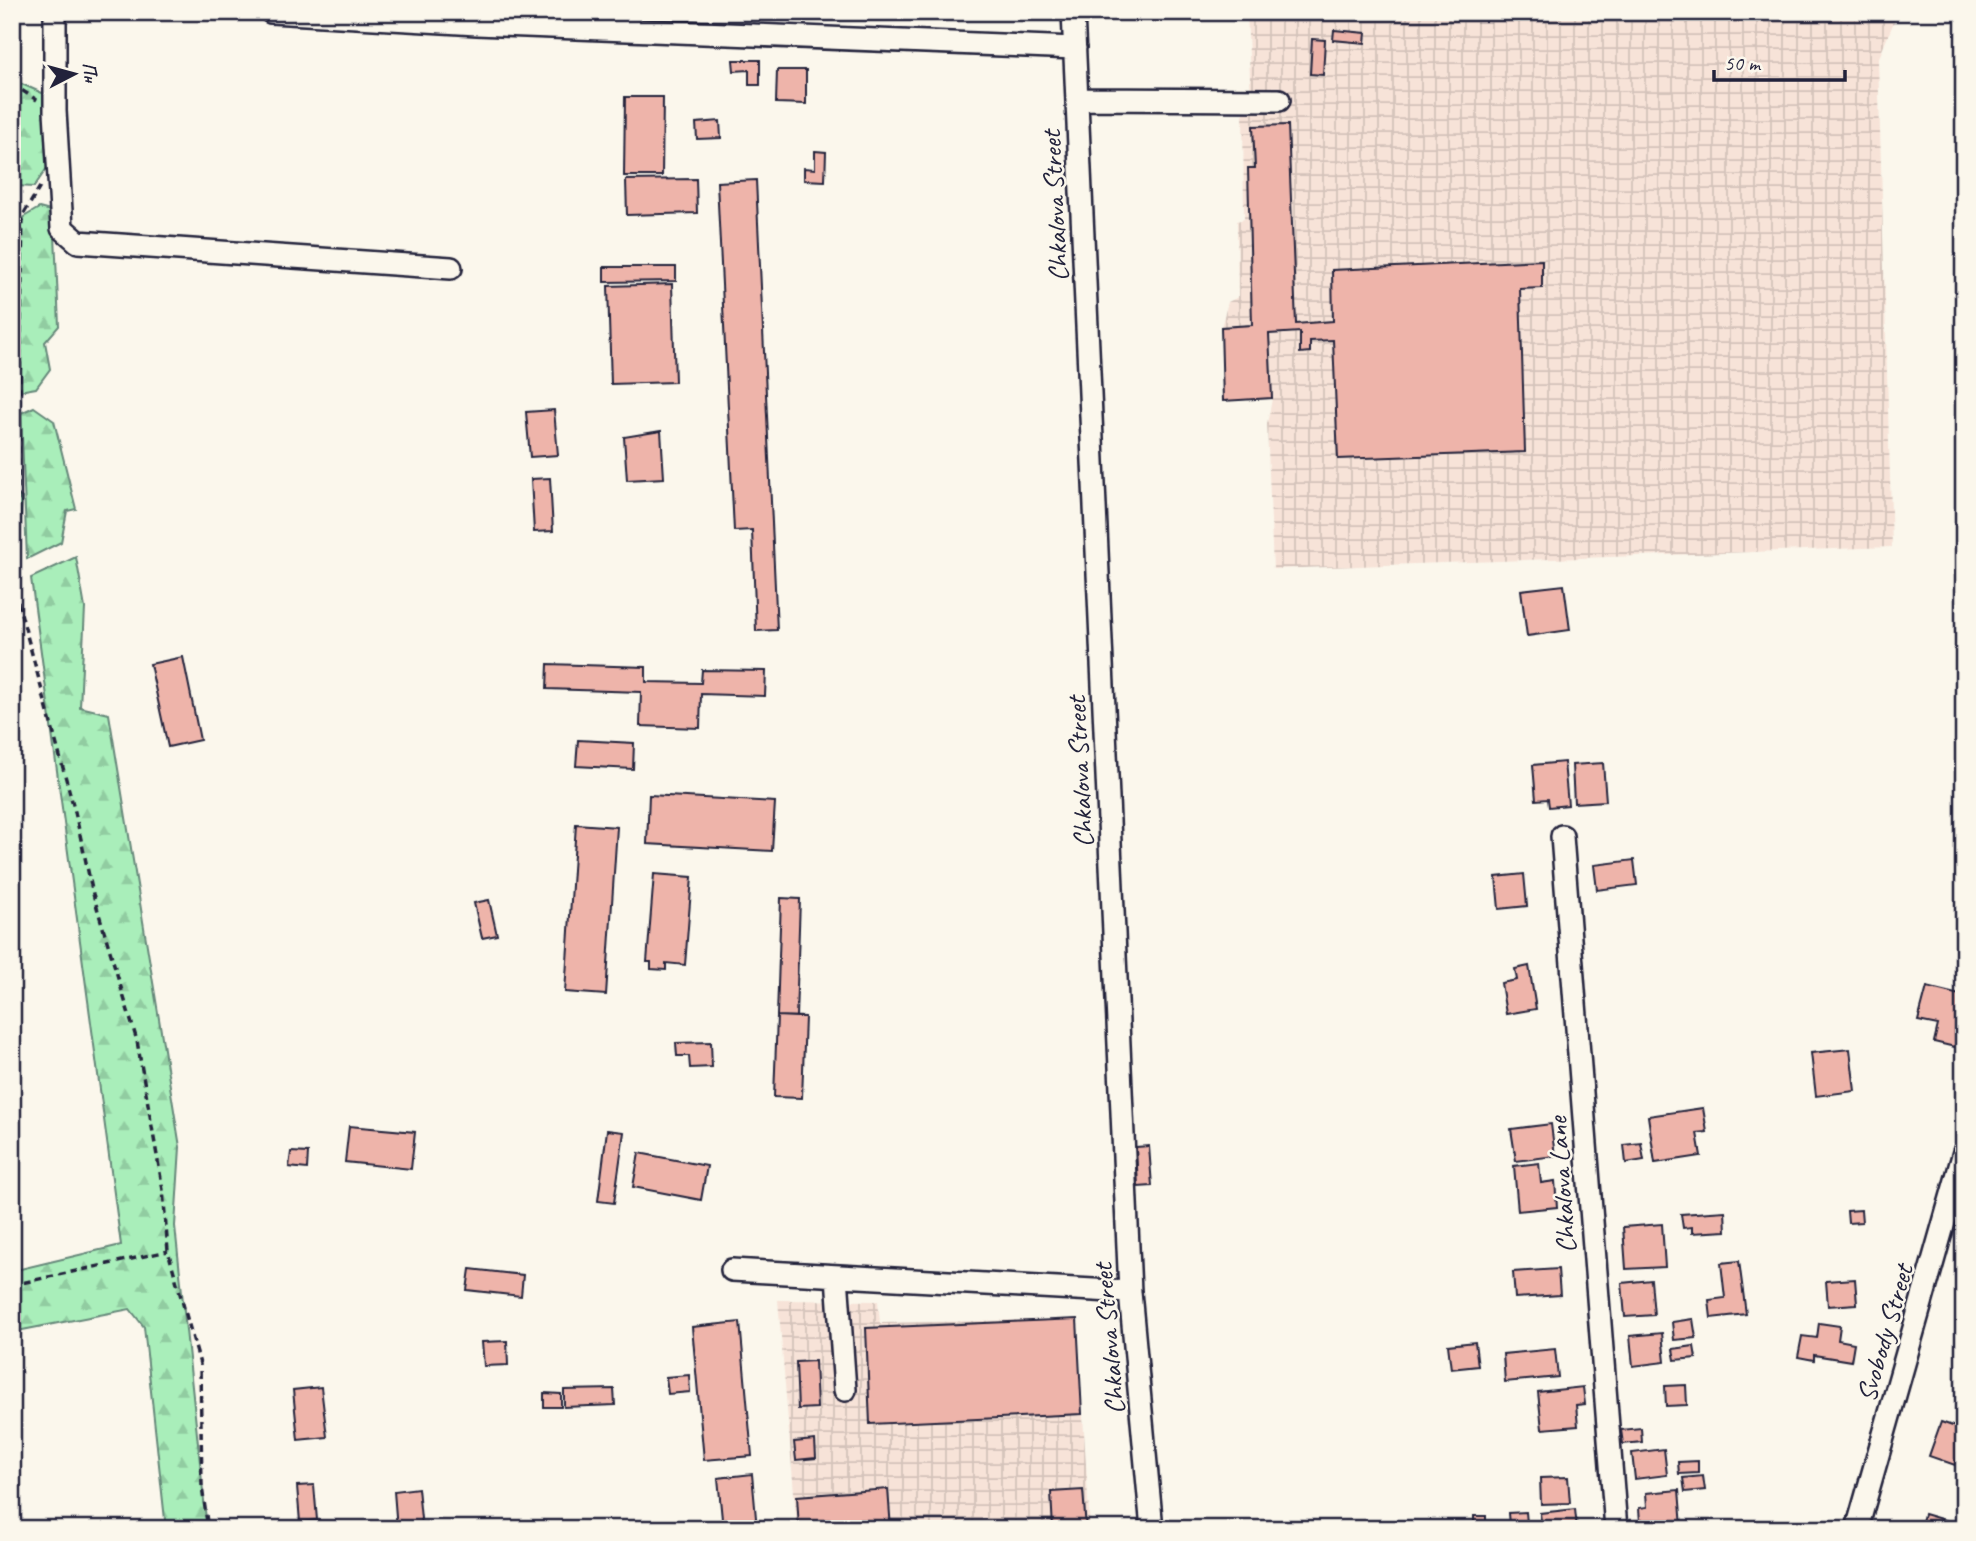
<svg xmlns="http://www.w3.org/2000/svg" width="1976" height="1541" viewBox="0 0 1976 1541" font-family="Caveat,sans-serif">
<defs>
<pattern id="industrial-grid" width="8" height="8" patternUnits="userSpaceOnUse" patternTransform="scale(1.75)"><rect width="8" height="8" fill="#f7e3d8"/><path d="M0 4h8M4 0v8" fill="none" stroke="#d3c2ba"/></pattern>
<pattern id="forest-firs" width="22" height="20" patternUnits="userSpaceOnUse" patternTransform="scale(1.75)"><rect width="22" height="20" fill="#a9eeba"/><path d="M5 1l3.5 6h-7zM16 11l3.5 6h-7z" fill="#91cca1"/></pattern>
</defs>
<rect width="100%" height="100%" fill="#fbf7ec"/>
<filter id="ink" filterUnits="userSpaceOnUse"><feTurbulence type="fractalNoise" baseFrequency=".0143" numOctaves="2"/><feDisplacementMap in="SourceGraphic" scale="14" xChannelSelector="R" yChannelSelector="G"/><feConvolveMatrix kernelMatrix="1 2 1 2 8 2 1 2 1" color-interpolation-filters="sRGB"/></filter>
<g filter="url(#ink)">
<path fill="url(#industrial-grid)" d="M1247,12h651l-20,48 14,487 -619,22 -6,-145 5,-25 -49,2 -2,-74 7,-25 10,-5 -1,-76 7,-2 -1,-108 8,-11z
M778,1300l100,1 2,22 197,-4 13,210h-293z"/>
<path fill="url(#forest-firs)" stroke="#66887a" stroke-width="2" d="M15,81l34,15 4,63 -19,28 -18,-1 -4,16v-120z
M39,208l15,4 5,114 -14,16 5,27 -14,19 -23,4 7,30 -8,35v-233z
M34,407l20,14 22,88 -9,2 -6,31 -34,17 -6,-146z
M12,491l10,7 -5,87 -5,2z
M76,557l9,51 -5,99 29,7 71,433 -5,79 32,303h-41l-22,-202 -14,-18 -118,23v-61l109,-26 -90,-667z"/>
<path fill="#eeb4aa" stroke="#22223b" stroke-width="2" d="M1334,30l32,3 -1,10 -32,-3z
M1312,39l13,1 -2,35 -13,-1z
M733,60h27v25h-11v-15l-15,1z
M777,70h29v34l-30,-1z
M625,97h38l-1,79h-38z
M720,121l1,17 -24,1 -1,-16z
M1288,125l8,199 37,-3 -1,-51 210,-10v28l-22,1 5,163 -187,7 -5,-119 -23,1v11l-10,1v-21l-31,2 3,64 -49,3 -2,-74 31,-2 -4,-157h7l-2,-42z
M815,151l11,1 -1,29 -21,-1v-12l11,1z
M696,179l1,34 -70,2 -1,-35z
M756,180l21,450 -21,1 -4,-101 -18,1 -17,-349z
M604,267h72v14l-72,1z
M672,284l3,98 -64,2 -3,-98z
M554,410l4,45 -28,2 -4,-45z
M661,431l3,47 -37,2 -3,-43z
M550,478l3,53 -19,1 -3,-53z
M1564,585l6,45 -43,6 -6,-46z
M183,657l17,83 -32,7 -18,-83z
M548,664l98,3v15l55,1 1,-13 64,1 -1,25 -64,-2 -1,34 -60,-2 1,-34 -94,-3z
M578,740l56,3 -1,26 -57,-3z
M1564,762l4,43 -19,2 -1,-8 -12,1 -3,-35z
M1603,763l3,38 -32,2 -2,-38z
M649,795l126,7 -3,49 -125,-7z
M576,824l41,3 -11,168 -41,-3z
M1634,860l3,25 -40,5 -3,-25z
M654,874l38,3 -7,88 -19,-2v7l-15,-1v-7h-4z
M1524,874l3,32 -28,3 -3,-32z
M781,898l19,1 -4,118 -19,-1z
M489,900l8,35 -15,3 -8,-35z
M1529,966l7,43 -30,5 -5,-31 16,-3 -2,-11z
M1927,987l37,9v34l-5,18 -25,-6 4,-17 -20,-4z
M777,1016l28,1 -3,81 -28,-1z
M711,1042l1,25 -22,1 -1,-12h-12l-1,-13z
M1850,1049l5,42 -39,5 -5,-43z
M1703,1108l4,24 -10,1 4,23 -46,7 -7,-47z
M1551,1124l4,32 -39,5 -5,-32z
M349,1126l66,6 -4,37 -66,-7z
M607,1130l17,2 -10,71 -16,-2z
M1641,1143l3,17 -18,3 -2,-18z
M1149,1146l3,40 -14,1 -2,-40z
M291,1152l17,1 -1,16 -18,-2z
M639,1153l68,13 -6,34 -68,-13z
M1539,1163l2,20 14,-2 2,26 -39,4 -4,-45z
M1861,1210l1,12 -14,1 -1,-12z
M1725,1211l1,20 -34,2v-6l-9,1 -2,-14z
M1662,1224l3,43 -39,2 -3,-42z
M1739,1261l7,53 -35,4 -2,-18 16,-2 -4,-35z
M470,1269l53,6 -2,21 -54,-6z
M1558,1269l2,26 -45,3 -2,-26z
M1855,1279l2,25 -29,2 -2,-25z
M1651,1280l3,35 -29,2 -3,-34z
M1077,1319l5,95 -212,10 -4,-96z
M1693,1319l3,19 -22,2 -2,-18z
M740,1322l12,134 -48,4 -12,-133z
M1819,1323l21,3 -2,14 16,3 -3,18 -37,-6v5l-16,-3 4,-21 15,2z
M1662,1333l3,29 -32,4 -3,-30z
M507,1341l1,24 -24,1 -2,-24z
M1475,1342l3,24 -27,3 -3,-24z
M1694,1346l2,12 -21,2 -2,-11z
M1555,1349l3,28 -53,5 -2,-28z
M815,1361l2,47 -19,1 -2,-47z
M689,1375l1,17 -22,2 -2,-17z
M1686,1385l1,20 -21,1 -1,-20z
M321,1387l6,50 -29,3 -5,-50z
M1583,1387l2,17 -9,1 2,21 -36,3 -4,-37z
M614,1389l1,16 -51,2v-17z
M544,1393l17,1v13h-17z
M1941,1422l23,8v11l-9,24 -26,-9z
M1641,1428l1,14 -19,2 -2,-14z
M815,1440l1,18 -20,2 -2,-18z
M1664,1449l3,26 -32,4 -3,-26z
M1698,1461v12l-19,1 -1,-12z
M752,1474l5,55h-34l-5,-51z
M1703,1476l2,14 -20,2 -2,-14z
M1568,1477l2,26 -29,1 -1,-26z
M314,1485l3,35 -17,2 -3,-36z
M418,1488l4,41h-25l-3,-38z
M888,1489l3,40h-92l-2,-33z
M1083,1490l3,39h-33l-2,-37z
M1679,1490l3,37 -32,2 -1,-8 -9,1 -1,-14 8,-1 -1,-14z
M1575,1509l2,20h-35l-2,-16z
M1526,1512l1,11 -18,2 -1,-12z
M1924,1514l34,10 -2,5h-36z
M1474,1516h12v13h-12z"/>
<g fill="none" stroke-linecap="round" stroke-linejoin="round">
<g stroke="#22223b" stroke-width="26">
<path id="minor" d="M55,12v99l7,117 16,14 373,26
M271,12l206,12 598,24
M1073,12l57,1280 22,237
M1077,99l202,1
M1562,836l54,693
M732,1270l398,22
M837,1276l8,114
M1857,1529l107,-377"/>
</g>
<path stroke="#22223b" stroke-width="3.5" stroke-dasharray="7 5" stroke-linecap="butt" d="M12,84l25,16
M40,187l-17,28 -7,380 59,217 18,82 44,147 26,149 5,61 32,113 2,123 6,42
M12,1285l156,-34"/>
<use href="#minor" stroke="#fbf7ec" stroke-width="21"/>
</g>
</g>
<g text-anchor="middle" stroke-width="5" stroke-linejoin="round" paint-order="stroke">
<g font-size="28" fill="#22223b" stroke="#fbf7ec">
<text transform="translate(1054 206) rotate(-93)" y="10">Chkalova Street</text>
<text transform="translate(1079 772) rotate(-93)" y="10">Chkalova Street</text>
<text transform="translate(1561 1185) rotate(-94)" y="10">Chkalova Lane</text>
<text transform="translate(1884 1333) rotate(-74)" y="10">Svobody Street</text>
<text transform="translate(1108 1339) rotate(-95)" y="10">Chkalova Street</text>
</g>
</g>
<rect width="1976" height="1541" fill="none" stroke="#fbf7ec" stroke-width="42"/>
<rect x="21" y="21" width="1934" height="1499" fill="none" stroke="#22223b" stroke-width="2.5" filter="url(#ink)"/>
<g transform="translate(74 74) rotate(84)" stroke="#fbf7ec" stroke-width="5" paint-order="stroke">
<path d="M0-5L12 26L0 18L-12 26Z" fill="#22223b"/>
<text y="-10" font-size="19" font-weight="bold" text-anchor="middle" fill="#22223b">Пн</text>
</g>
<path d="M1714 70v10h131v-10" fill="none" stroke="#22223b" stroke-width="3.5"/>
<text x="1724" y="70" font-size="21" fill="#22223b" stroke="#fbf7ec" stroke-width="5" paint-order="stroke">50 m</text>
</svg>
